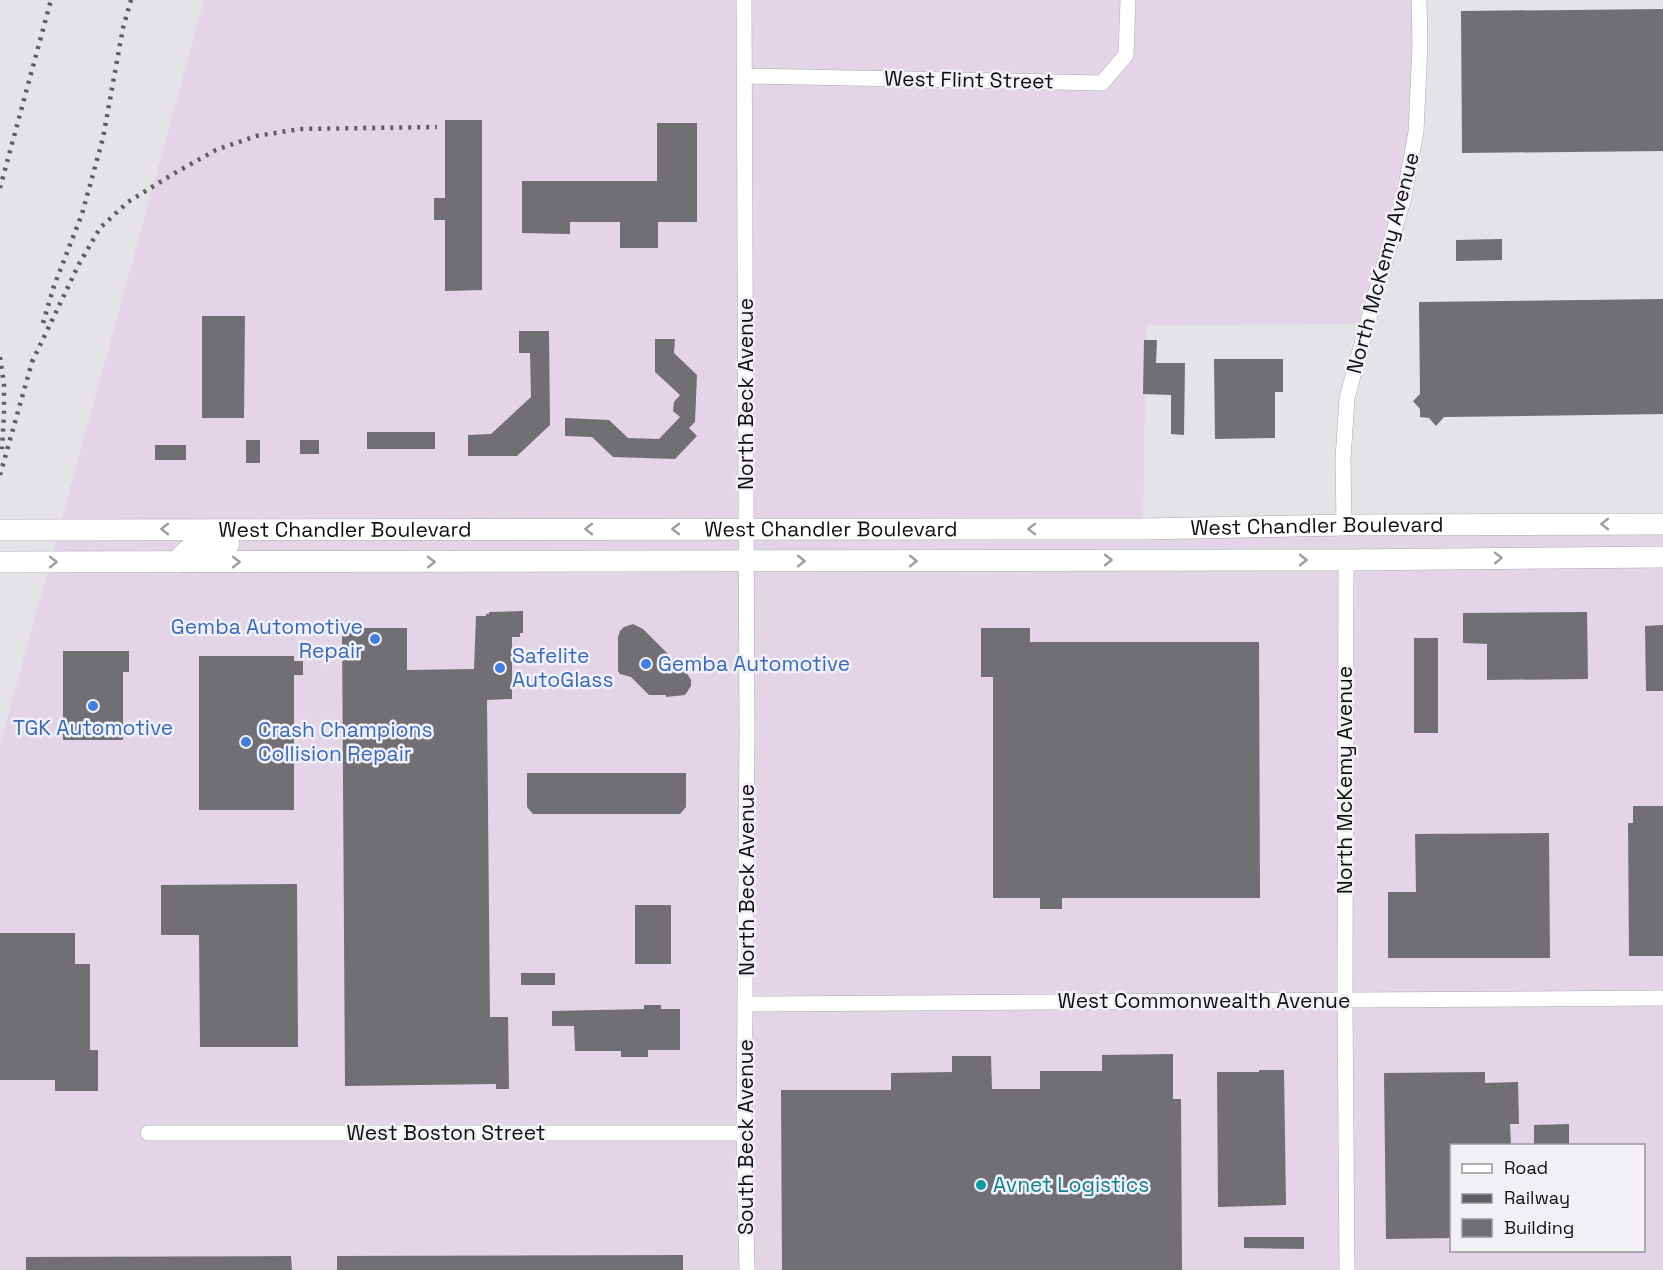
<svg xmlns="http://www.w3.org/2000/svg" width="1663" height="1270" viewBox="0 0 1663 1270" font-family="'Space Grotesk',sans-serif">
<rect width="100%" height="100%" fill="#e5e2e8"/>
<path fill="#e3d4e6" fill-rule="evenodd" d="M204,0h1215l-3,132 -49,192 -221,1 -3,203 520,-4v746h-1663v-525zM1452,1146h192v104h-192z"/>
<path fill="#716f74" d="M1663,9v142l-201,2 -1,-142z
M445,120h37v170l-37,1v-71h-11v-22h11z
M657,123h40v99h-39v26h-38v-26h-50v12l-48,-1v-52h135z
M1502,239v21l-46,1v-21z
M1663,299v115l-219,3 -8,9 -7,-8 -9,-1v-8l-7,-8 7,-7 -1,-92z
M202,316h43l-1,102h-42z
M519,331h30l1,94 -33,31h-49v-21l23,-1 40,-37 -1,-44h-11z
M655,339h20l-1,14 23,22 -2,47 -6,6 8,8 -22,23 -62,-2 -21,-20 -27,-1v-18l44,2 19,18 31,1 21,-22 -7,-6 1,-9 6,-7 -25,-23z
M1144,340h13l-1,23h29l-1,72 -13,-1v-39l-28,-1z
M1214,359h69v33h-8v46l-60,1z
M367,432h68v17h-68z
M246,440h14v23h-14z
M300,440h19v14h-19z
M155,445h31v15h-31z
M523,611v22h-3v4h-8v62l-25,1 3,317h18l1,72h-13v-5l-151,2 -3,-458h65v42l67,-1 2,-53h10v-2h3v-2z
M1587,612l1,67 -101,1v-36l-24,-1v-30z
M633,624l10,5 43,43 5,8v6l-6,9 -19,2v-2h-17l-18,-18 -11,-3 -2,-3v-34l2,-6 4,-4z
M1663,625v66h-17l-1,-65z
M981,628h49v14h229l1,256h-198v11h-22v-11h-47v-221h-12z
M1414,638h24v95h-24z
M63,651h66v21h-6v68h-60z
M199,656h95v5h9v14h-9v135h-95z
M527,773h159v34l-6,7h-147l-6,-7z
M1633,806h30v150h-34l-1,-133h5z
M1549,833l1,125h-162v-66h28l-1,-58z
M297,884l1,163h-98l-1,-112h-38v-50z
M635,905h36v59h-36z
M0,933h75v31h15v86h8v41h-43v-11h-55z
M521,973h34v12h-34z
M644,1005h17v4h19v41h-32v7h-27v-6h-46l-1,-25h-22v-15l92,-2z
M1173,1054v45h8l1,171h-400l-1,-180h110v-17l61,-1v-16h39l1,33h48v-18h62v-16z
M1259,1070h25l2,135 -68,2 -1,-135h42z
M1485,1072v11l33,-1 1,42h-9l1,22h-59v92l-66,1 -2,-166z
M1569,1124v22h-35v-21z
M1244,1237h60v12l-60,-1z
M683,1255v15h-346v-14z
M291,1256l1,14h-266v-13z"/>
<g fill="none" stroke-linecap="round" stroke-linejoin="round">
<g stroke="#acaab0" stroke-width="16">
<path id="street" d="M744,0l3,733 -3,400 3,137
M745,76l357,7 24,-28 2,-55
M1344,525l-1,-66 4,-61 28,-102 29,-99 12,-65 4,-87 -1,-45
M1346,560l-1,440 2,270
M746,1004l917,-6
M148,1133h596"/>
</g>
<g stroke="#acaab0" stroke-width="22">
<g id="secondary">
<path id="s1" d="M0,530l1143,-1 201,-4 319,-1"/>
<path d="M0,562l1346,-2 317,-3"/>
<path d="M177,562c17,-23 26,-18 52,-18"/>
</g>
</g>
<use href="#street" stroke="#fff" stroke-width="15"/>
<use href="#secondary" stroke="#fff" stroke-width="21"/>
<path stroke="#5f5d61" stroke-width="4.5" stroke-dasharray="3 6" stroke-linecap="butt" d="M0,188l51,-188
M43,323l11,-37 28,-72 21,-76 20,-110 8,-28
M0,357l4,28v29l-2,35
M32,362l47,-98 21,-36 28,-26 45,-28 43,-24 40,-14 44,-7 137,-2
M0,475l34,-120"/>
</g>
<defs><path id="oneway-chevron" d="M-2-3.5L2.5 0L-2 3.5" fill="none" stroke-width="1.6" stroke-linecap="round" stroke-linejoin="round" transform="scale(1.5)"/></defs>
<g stroke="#9f9fa0">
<use href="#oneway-chevron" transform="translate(1605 524) rotate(180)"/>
<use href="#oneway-chevron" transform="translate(165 529) rotate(180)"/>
<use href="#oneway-chevron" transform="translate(589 529) rotate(-180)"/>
<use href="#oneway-chevron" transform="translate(676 529) rotate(-180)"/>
<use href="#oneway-chevron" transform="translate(1032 529) rotate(180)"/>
<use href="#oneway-chevron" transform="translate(1498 558) rotate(-1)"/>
<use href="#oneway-chevron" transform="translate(1108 560)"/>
<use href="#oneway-chevron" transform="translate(1303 560)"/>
<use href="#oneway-chevron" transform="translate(801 561)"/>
<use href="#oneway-chevron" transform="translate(913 561)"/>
<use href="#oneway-chevron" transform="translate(53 562)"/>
<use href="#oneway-chevron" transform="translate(236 562)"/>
<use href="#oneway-chevron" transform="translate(431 562) rotate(-1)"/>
</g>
<g fill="#3f7fe0" stroke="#f2eff5" stroke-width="2">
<circle cx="375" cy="639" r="6"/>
<circle cx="646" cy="664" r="6"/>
<circle cx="500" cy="668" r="6"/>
<circle cx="93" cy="706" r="6"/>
<circle cx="246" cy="742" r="6"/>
</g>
<circle fill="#0f9aa8" stroke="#f2eff5" stroke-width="2" cx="981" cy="1185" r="6"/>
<g text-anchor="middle" stroke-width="5" stroke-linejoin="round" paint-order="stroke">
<g font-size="21" fill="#100f12" stroke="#f2eff5">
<text transform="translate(969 80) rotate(1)" y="7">West Flint Street</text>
<text transform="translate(1383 263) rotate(-75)" y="7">North McKemy Avenue</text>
<text transform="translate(746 394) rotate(-90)" y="7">North Beck Avenue</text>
<text dy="7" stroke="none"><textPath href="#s1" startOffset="1317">West Chandler Boulevard</textPath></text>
<text dy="7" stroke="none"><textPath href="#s1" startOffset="345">West Chandler Boulevard</textPath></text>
<text dy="7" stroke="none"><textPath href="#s1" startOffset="831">West Chandler Boulevard</textPath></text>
<text transform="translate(1345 780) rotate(-90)" y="7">North McKemy Avenue</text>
<text transform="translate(747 880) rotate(-90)" y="7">North Beck Avenue</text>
<text x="1204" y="1008">West Commonwealth Avenue</text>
<text x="446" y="1140">West Boston Street</text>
<text transform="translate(746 1137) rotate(-90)" y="7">South Beck Avenue</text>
</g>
<g font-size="21" fill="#366cbe" stroke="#f2eff5" text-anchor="start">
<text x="363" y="634" text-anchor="end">Gemba Automotive<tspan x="363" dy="24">Repair</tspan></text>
<text x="512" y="663">Safelite<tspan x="512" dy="24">AutoGlass</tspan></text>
<text x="658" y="671">Gemba Automotive</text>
<text x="93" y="735" text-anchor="middle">TGK Automotive</text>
<text x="258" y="737">Crash Champions<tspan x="258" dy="24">Collision Repair</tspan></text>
</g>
<g font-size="21" fill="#0d838f" stroke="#f2eff5" text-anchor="start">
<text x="993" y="1192">Avnet Logistics</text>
</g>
</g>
<rect x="1450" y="1144" width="195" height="108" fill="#f2eff5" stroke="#98959a" stroke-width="1.5"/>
<rect x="1462" y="1164" width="30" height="9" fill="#ffffff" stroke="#98959a" stroke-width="1.5"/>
<text x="1504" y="1174" font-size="18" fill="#100f12">Road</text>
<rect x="1462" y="1194" width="30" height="9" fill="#5f5d61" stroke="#98959a" stroke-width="1.5"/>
<text x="1504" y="1204" font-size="18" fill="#100f12">Railway</text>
<rect x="1462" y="1219" width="30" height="18" fill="#716f74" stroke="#98959a" stroke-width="1.5"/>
<text x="1504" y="1234" font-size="18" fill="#100f12">Building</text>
</svg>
